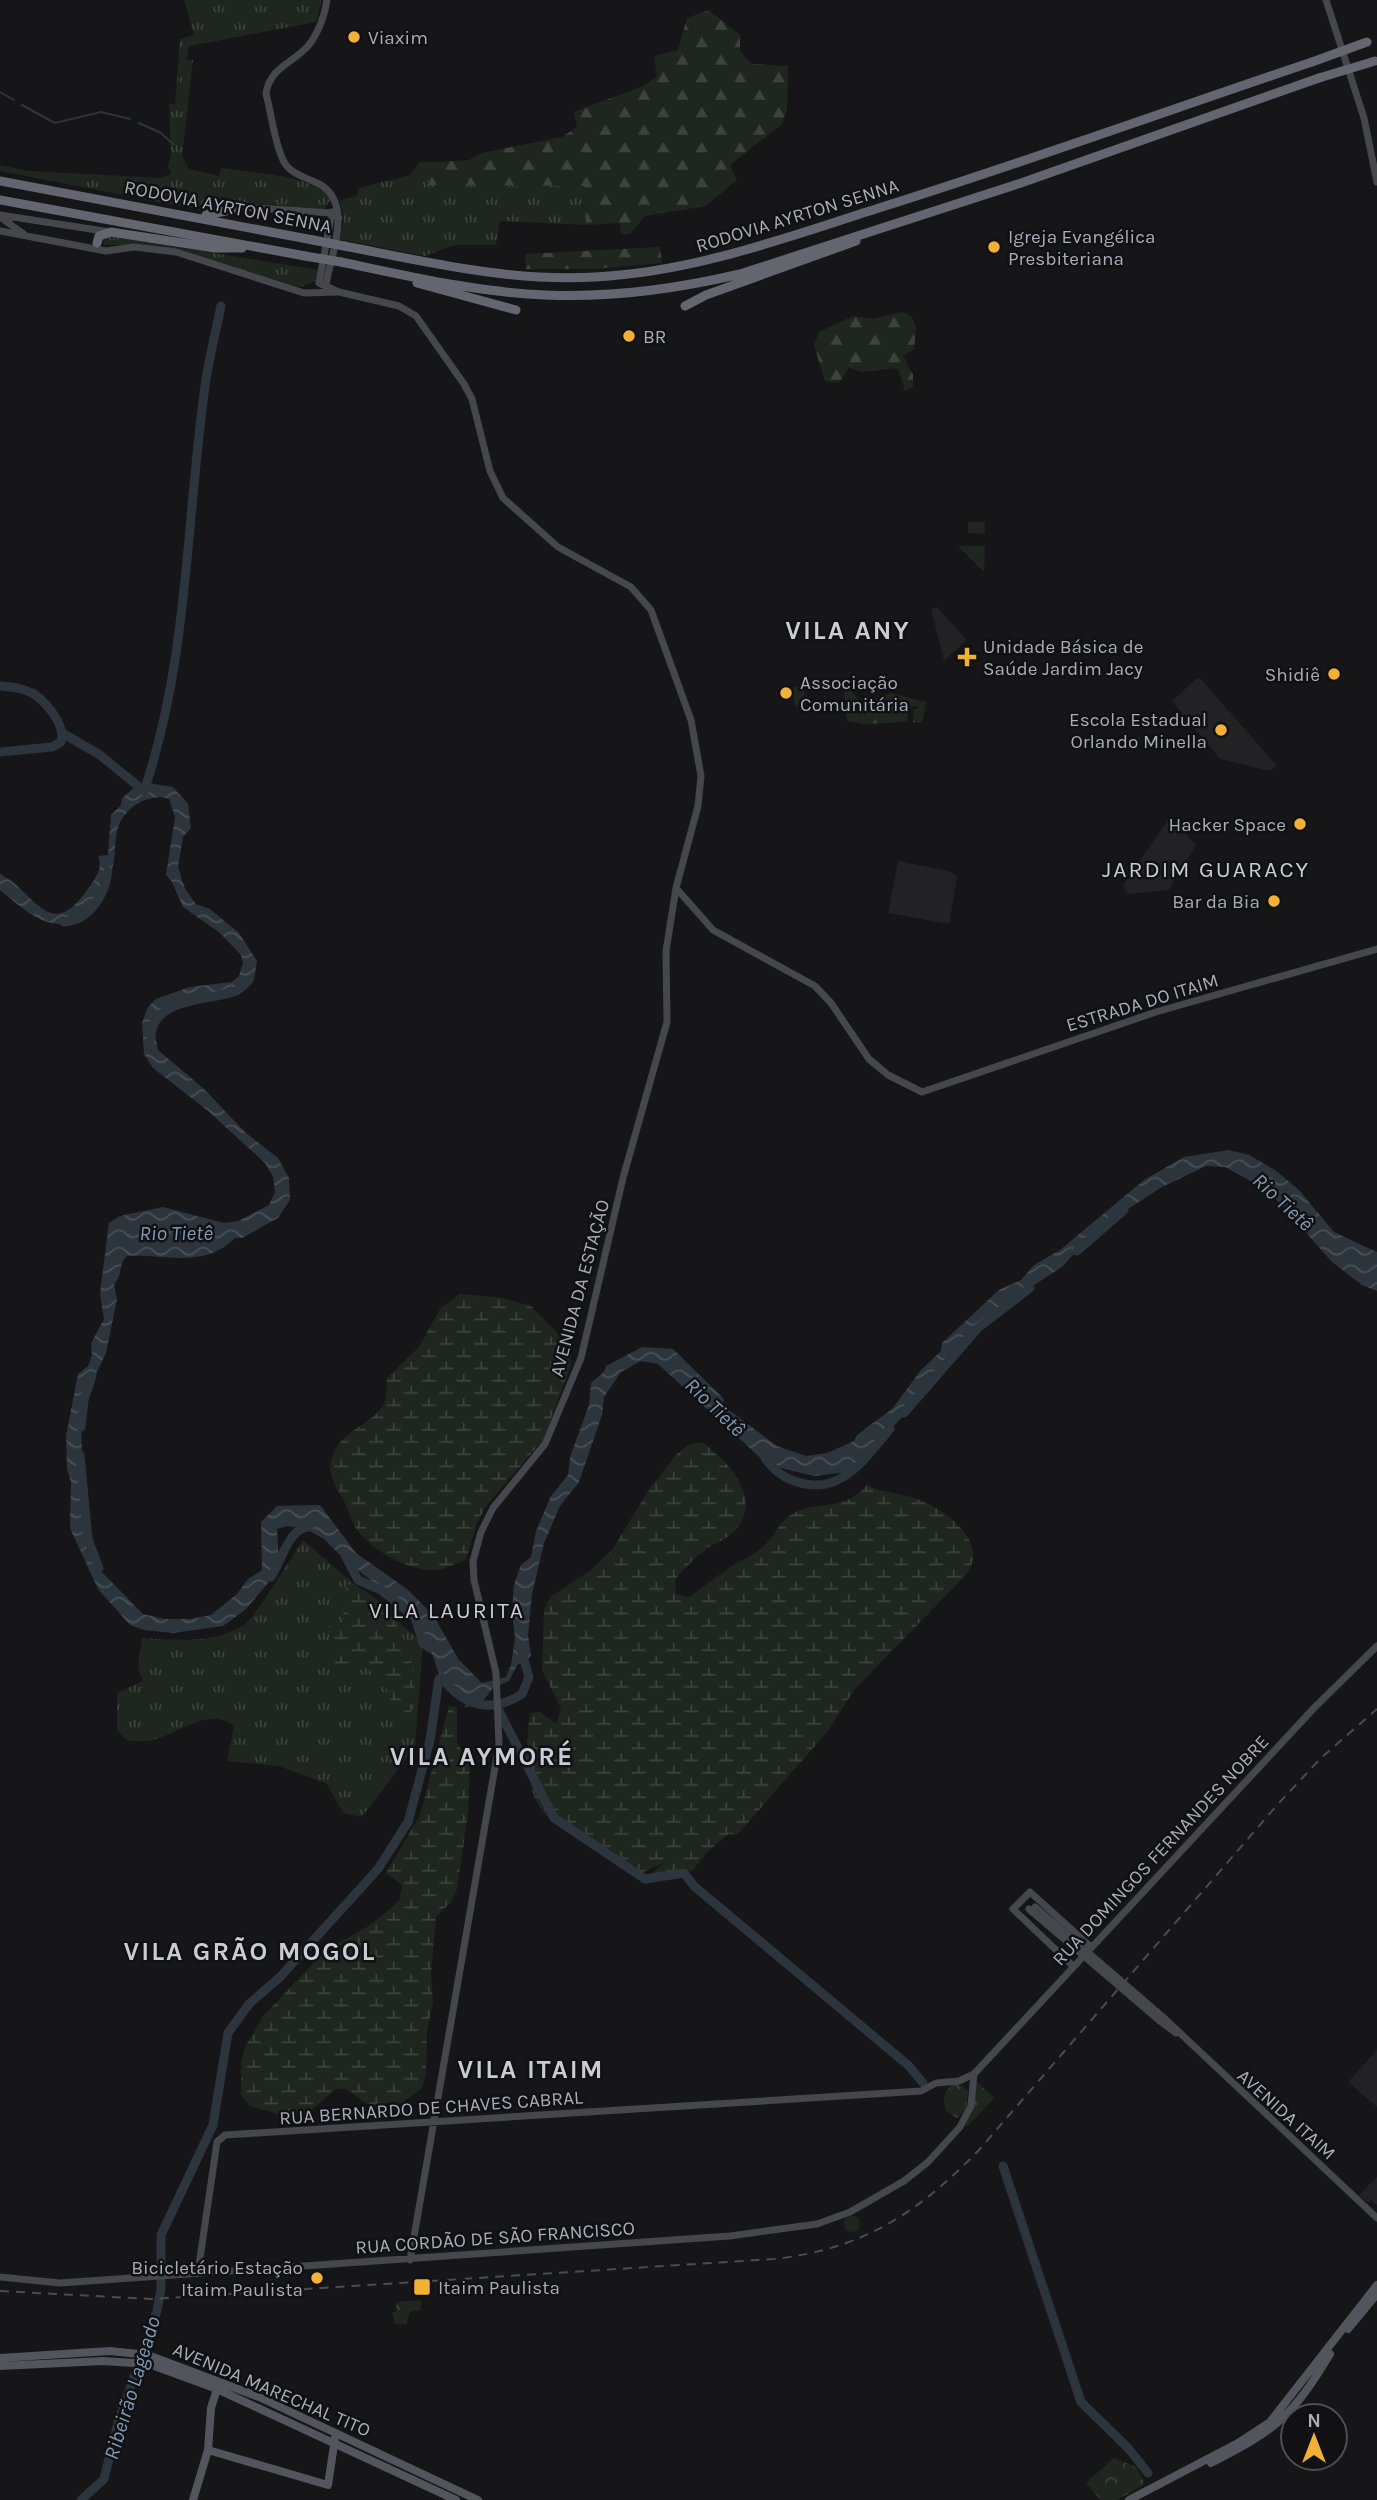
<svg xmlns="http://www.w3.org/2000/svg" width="1377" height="2500" viewBox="0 0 1377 2500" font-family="Karla,sans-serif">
<defs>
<pattern id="grass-tufts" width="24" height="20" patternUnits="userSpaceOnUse" patternTransform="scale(1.75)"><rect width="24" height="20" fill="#1e261f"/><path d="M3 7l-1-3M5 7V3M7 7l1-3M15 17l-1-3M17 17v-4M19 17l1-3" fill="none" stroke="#3c433d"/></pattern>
<pattern id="forest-firs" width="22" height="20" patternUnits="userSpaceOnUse" patternTransform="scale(1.75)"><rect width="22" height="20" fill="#1e261f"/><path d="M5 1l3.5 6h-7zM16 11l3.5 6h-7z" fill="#3c433d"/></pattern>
<pattern id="wetland-marsh" width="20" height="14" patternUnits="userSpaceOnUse" patternTransform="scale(1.75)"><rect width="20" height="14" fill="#1e261f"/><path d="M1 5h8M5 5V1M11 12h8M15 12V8" fill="none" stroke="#3c433d"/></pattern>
<pattern id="park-crowns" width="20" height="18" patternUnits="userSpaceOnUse" patternTransform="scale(1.75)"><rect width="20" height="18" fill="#1e261f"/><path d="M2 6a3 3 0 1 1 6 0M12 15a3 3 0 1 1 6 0" fill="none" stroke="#3c433d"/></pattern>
<pattern id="water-waves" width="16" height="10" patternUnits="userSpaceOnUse" patternTransform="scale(1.75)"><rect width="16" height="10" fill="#2c353c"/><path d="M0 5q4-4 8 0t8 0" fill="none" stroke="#485056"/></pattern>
</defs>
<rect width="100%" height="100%" fill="#161618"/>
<path fill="#222225" d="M937,607l30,33 -23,21 -13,-52z
M1196,679h5l76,87 -7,5 -50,-12 -48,-58z
M1170,817l26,28 -27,45 -42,4 -4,-9z
M898,861l51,10 8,6 -8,47 -61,-11z
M1377,2050v57l-29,-25z
M1377,2177v28l-6,-5 -3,3 -9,-8z"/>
<path fill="url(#grass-tufts)" d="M184,0h138l-6,22 -127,24 -2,14h6l-11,96 7,13 30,7 2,-8c29,5 93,6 110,31l-7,10 -76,-6 -37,9 -211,-41v-6l28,6 134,7 10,-5 -4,-6 3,-13 -2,-51 6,2 5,-66 14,-4z
M420,162h19l-11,23 157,1 1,39 -86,-4 -4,24h-41l-30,11 -86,-17 5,-20 -4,-19 16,-4 3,-8 51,-13z
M107,236l213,34 -4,11 -16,6c-67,-18 -124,-45 -196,-42l-1,-7z
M303,1540l120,103 -8,104 -53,70 -19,-4 -16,-29 -48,-18 -52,-5 7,-35c-22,-20 -56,7 -78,13 -9,3 -19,2 -28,2l-11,-10v-38l26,-12 -5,-13 4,-30c30,2 75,6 102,-13 12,-8 48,-69 59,-85z"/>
<path fill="url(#forest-firs)" d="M709,10l31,25v16l12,13 36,2 -1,45 -6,14 -51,40 7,15 -31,26 -61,10 -15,18 -9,1 -1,-12 -34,2 -2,-39 -157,-1 12,-23 30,-2 12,-7 81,-16 15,-10 -3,-15 69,-26 14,-10 -3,-20 24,-6 9,-32z
M660,247l2,16 -68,6h-68l-1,-15z
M902,312l9,4 5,11 -2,22 -11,7 10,18v13l-8,4 -6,-20 -4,-3 -33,4 -13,-4 -10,15 -14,-2 -11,-36 5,-13 34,-16 20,3z
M958,546h27l-1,26z
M843,681l16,19h13l19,-7 35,9 -4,21 -9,-1 1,-12 6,-3 -8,-1 -4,5 -1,11 -44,2 -16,-3z"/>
<path fill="url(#wetland-marsh)" d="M459,1294l44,4 28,8 31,32 8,13 1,14 -28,75 -57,66 -9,17 -11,37c-10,3 -20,9 -30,10 -28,1 -62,-18 -79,-40 -6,-8 -8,-20 -13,-29 -10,-17 -19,-30 -10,-49 11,-23 38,-28 50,-48 3,-7 2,-19 3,-26l32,-31 21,-38z
M702,1442c26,19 63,57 32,90 -7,7 -19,11 -28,17 -12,9 -21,20 -31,30l1,15 14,3c13,-10 25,-20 39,-29 12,-8 26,-13 36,-23 11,-11 15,-25 29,-32 27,-14 48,0 73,-28 17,9 36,8 53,15 29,12 72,45 44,77l-110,113 -26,41 -91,104 -8,-1 -21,17 -16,20 -47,8 19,-16 -30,13c-11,-11 -48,-40 -61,-47 -5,-2 -11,-3 -16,-5 -35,-20 -32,-77 -27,-111l10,-1 16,12 5,-15 -19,-39 2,-60 6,-13 41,-27 21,-20 38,-62 27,-34 11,-9z
M346,1584c51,8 85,97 60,139l-7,-2 -14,-36 -23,-22 -27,3 -7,-40 14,2z
M449,1706l8,1v35l13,24 -2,48 -11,75 -6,13 -15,15 -5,56 2,29 -6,29 -1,43 -4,14 -23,17 -29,1 -25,-17h-9l-29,25h-29l-28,-8 -9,-11v-33l4,-15 18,-31 63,-66 41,-23 23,-18 10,-10 2,-14 -16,-12 34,-58z"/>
<path fill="url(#park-crowns)" d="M977,2082l17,16 -27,29 -1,-2z
M954,2084l9,2 5,5 -2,19 -9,8 -11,-7c-4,-10 -2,-22 8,-27z
M844 2224a8 8 0 1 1 16 0a8 8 0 1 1-16 0Z
M421,2300v10l-11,2 -4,12h-11l-3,-12h4v-10z
M1114,2458l22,9 9,17 -28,16h-16l-15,-17z"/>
<path fill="#1e261f" d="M968,522h17v12l-17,-1z
M803,686l3,19 -11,1 -4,-18z"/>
<path fill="url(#water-waves)" d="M147,783l26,4 15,17 3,24 -8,9 -5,30 7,22 11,15 14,5 29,24 18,28 -3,19 -17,10 -9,-1 -13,6 -31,5 -26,17 -5,9 5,24 46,39 42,44 32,25 11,20 1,22 -12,18 -36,20h-7c-31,31 -68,16 -108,18 -9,7 -4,20 -13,28l3,15 -11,54 -25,52 2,118 6,25 11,22 43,44 22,5h26l20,-4 26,-21 11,-15 14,-9 -1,-48 16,-16 43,-1 36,48 51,36 26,26 26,45 23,23 24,-6 5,-12 4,-26 -3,-28 2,-27 7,-19 10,-8 5,-26 15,-35 17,-21 2,-18 19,-52 2,-22 13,-11 2,-6 36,-19 31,2 50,49 2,9 52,39 29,10 21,-3 27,-12 3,-6 35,-26 29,-39 20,-19 1,-8 57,-53 22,-10 13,-15 26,-15 84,-70 40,-23 45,-7 20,5 26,15 24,20 35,42 43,20v39l-15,-6 -30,-23 -63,-71 -44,-24 -19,-1 -44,21 -42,27 -32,25 -26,28 -48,31 -51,40 -59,77 -42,45 -15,12 -33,4 -46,-11 -110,-101 -17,-3 -20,11 -17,25 -2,18 -23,67 -19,24 -16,37 -12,51 -4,41 3,20 -4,7 -9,2 -9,17 -16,7 -14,18 -15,1 4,-5 -12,-13 -14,-5 -9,-28 -10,-13 -2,-16 -11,-17 -64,-49 -22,-22 -18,-10 -19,-3 -10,3 2,34 -4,12 -30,35 -22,16 -50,7 -29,-3 -14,-5 -32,-36 -28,-61 1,-46 -4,-13 -1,-33 12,-62 10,-8 4,-11 -1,-12 13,-24 -4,-26 9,-70 11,-7 43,-9 61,16 14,-2 31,-16 6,-13 -2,-15 -8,-14 -58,-53 -54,-42 -9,-14 -2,-31 6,-16 8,-8 34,-12 42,-5 7,-6 4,-13 -2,-8 -21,-22 -37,-26 -11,-25 -6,-7 9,-58 -6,-18c-20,-7 -45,9 -51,29 -4,12 -2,25 -5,38 -3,14 -11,33 -20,44l-13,2 -5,10c-31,9 -52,-14 -75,-32v-17c4,4 9,6 14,10 31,29 44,50 76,3 6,-9 13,-18 8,-30l10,-1 3,-40 10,-10 1,-7 12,-10z"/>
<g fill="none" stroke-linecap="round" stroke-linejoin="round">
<path stroke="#2c353c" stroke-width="2" d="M0,92l14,8
M22,105l33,18 46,-11 29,7
M139,123l22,10 12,11"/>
<path stroke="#2c353c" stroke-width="9" d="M0,686c12,1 23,2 34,8 13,9 32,32 27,48l-9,5 -52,5
M64,734l36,21 44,36c45,-132 42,-275 62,-412 4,-24 10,-49 15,-73
M64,922c26,-2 40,-26 44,-50
M151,1038c-1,-41 60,-37 85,-47 5,-2 9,-7 13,-11
M1077,1251l47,-41
M904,1413l74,-85 52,-40
M81,1427l3,-27 8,-24
M80,1455l8,84 11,29
M765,1458c16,24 51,36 78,19 19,-11 33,-32 47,-48
M345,1555l13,25 23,10 34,27 8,26 7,5
M271,1577c10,-15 18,-50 38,-50
M442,1678c21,28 49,36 80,16l7,-17 -7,-24
M496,1705l58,113 91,61 39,-6 10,13 215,180 14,17
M1003,2166l78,236 47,46 20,25
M81,2500l23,-21 14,-56 39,-112 4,-22v-54l52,-110 15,-92 21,-29 31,-27 98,-108 30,-47 22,-82 9,-61"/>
<path stroke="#45474d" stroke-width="7" d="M1326,0l38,118 13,64
M235,209l8,-2 89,6 7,5
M0,215l110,17
M0,217l25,18
M0,231l106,20 28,-4 42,5 128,41 34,-1
M319,283l20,9 60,14 17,10 48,68 8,15 18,72 13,27 55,49 73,40 20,23 40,110 10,56 -3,30 -22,82 37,42 102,56 16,17 38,56 19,16 34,17 234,-80 221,-63
M319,283l13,-71
M326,284c6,-33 29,-85 -11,-102 -11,-5 -25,-9 -31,-20 -10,-19 -12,-47 -18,-68 3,-26 27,-31 42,-48 10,-12 17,-31 19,-46
M1073,1966l-60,-57 17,-17 61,55
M1164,2018l213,200
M1160,2021l16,12
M410,2260l89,-516 -3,-71 -22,-93 -1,-19 8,-29 12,-24 52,-64 36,-86 42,-180 44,-156 -1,-71 10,-63
M198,2272l19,-130 8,-7 696,-44 15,-8 23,-2 15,-7 341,-367 62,-61
M0,2277l60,6 670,-47 87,-12 33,-12 54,-31 24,-19 32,-35 11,-21 3,-32"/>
<path stroke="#53555c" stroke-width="8" d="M1348,2329l29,-35
M0,2358l110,-7 38,4 111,42 219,103
M0,2366l103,-5 46,3 68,25 239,111
M208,2450l120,35 7,-47
M1211,2463c65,-33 81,-46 119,-109
M193,2500l15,-50 3,-42 7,-22
M1129,2500l109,-57 32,-21 107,-137"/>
<path stroke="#63666e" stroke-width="9" d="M0,181l313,59
M0,200l305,56
M206,215l29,-6
M97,243l2,-7 12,-4 104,16h27
M344,246c83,16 166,36 251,31 100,-5 192,-40 287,-70 144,-45 287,-97 430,-145
M341,262c67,14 135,30 204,33 66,3 131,-6 195,-21l281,-91 298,-105
M417,283l99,27
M685,306l21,-11 150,-54"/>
<path stroke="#4a4c52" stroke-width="2" stroke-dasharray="9 7" stroke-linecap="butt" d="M0,2291l151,8 622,-40c89,-9 145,-46 206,-109l299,-346 43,-46 56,-49"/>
<path stroke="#45474d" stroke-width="7" d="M1035,1907l129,111
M1029,1909l131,112"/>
<path stroke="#63666e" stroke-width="9" d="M1312,62l55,-20
M1319,78l56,-17
M313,240l31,6
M305,256l36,6"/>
</g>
<g fill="#f2b134" stroke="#111113" stroke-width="2.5">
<circle cx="354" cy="37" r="7"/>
<circle cx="994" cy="247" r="7"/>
<circle cx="629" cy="336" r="7"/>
<path d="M963.5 646.5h7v7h7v7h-7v7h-7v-7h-7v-7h7z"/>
<circle cx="1334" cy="674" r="7"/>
<circle cx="786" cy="693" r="7"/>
<circle cx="1221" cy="730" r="7"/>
<circle cx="1300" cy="824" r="7"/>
<circle cx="1274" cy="901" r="7"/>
<circle cx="317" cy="2278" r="7"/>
<rect x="413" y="2278" width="18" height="18" rx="3.5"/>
</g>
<g text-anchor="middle" stroke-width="5" stroke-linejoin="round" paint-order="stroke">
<g font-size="19" fill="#a8adb8" stroke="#111113" text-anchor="start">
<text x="368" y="44">Viaxim</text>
<text x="1008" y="243">Igreja Evangélica<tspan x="1008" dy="22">Presbiteriana</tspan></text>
<text x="643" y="343">BR</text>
<text x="983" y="653">Unidade Básica de<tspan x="983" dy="22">Saúde Jardim Jacy</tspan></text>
<text x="1320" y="681" text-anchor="end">Shidiê</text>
<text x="800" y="689">Associação<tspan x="800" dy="22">Comunitária</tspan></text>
<text x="1207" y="726" text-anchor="end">Escola Estadual<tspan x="1207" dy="22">Orlando Minella</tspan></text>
<text x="1286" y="831" text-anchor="end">Hacker Space</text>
<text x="1260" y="908" text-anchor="end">Bar da Bia</text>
<text x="303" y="2274" text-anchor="end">Bicicletário Estação<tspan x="303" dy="22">Itaim Paulista</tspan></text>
<text x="438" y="2294">Itaim Paulista</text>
</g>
<g font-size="19" fill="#a8adb8" stroke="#111113">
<text transform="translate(228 206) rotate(11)" y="7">RODOVIA AYRTON SENNA</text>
<text transform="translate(797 215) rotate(-17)" y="7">RODOVIA AYRTON SENNA</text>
<text transform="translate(1142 1002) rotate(-17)" y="7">ESTRADA DO ITAIM</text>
<text transform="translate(579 1288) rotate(-75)" y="7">AVENIDA DA ESTAÇÃO</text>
<text transform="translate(1160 1850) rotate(-47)" y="7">RUA DOMINGOS FERNANDES NOBRE</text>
<text transform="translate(431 2107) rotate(-4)" y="7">RUA BERNARDO DE CHAVES CABRAL</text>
<text transform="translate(1287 2114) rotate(42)" y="7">AVENIDA ITAIM</text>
<text transform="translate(495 2237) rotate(-4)" y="7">RUA CORDÃO DE SÃO FRANCISCO</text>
<text transform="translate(272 2389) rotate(23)" y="7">AVENIDA MARECHAL TITO</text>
</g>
<g font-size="21" font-style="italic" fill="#7f9bb3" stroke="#111113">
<text transform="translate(1283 1202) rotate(43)" y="7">Rio Tietê</text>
<text x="176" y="1240">Rio Tietê</text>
<text transform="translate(715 1407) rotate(44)" y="7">Rio Tietê</text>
<text transform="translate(132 2388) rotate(-73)" y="7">Ribeirão Lageado</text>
</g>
<g font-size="23" letter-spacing="2" fill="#c9ccd4" stroke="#111113">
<text x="1206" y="877">JARDIM GUARACY</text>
<text x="447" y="1618">VILA LAURITA</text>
</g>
<g font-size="26" font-weight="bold" letter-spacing="2" fill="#c9ccd4" stroke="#111113">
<text x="848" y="639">VILA ANY</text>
<text x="482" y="1765">VILA AYMORÉ</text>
<text x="250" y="1960">VILA GRÃO MOGOL</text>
<text x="531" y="2078">VILA ITAIM</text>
</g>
</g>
<g transform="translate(1314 2437)"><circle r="33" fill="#111113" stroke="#4d4f55" stroke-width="2"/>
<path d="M0-5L12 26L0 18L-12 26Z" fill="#f2b134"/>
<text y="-10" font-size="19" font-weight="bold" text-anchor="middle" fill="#a8adb8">N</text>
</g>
</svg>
